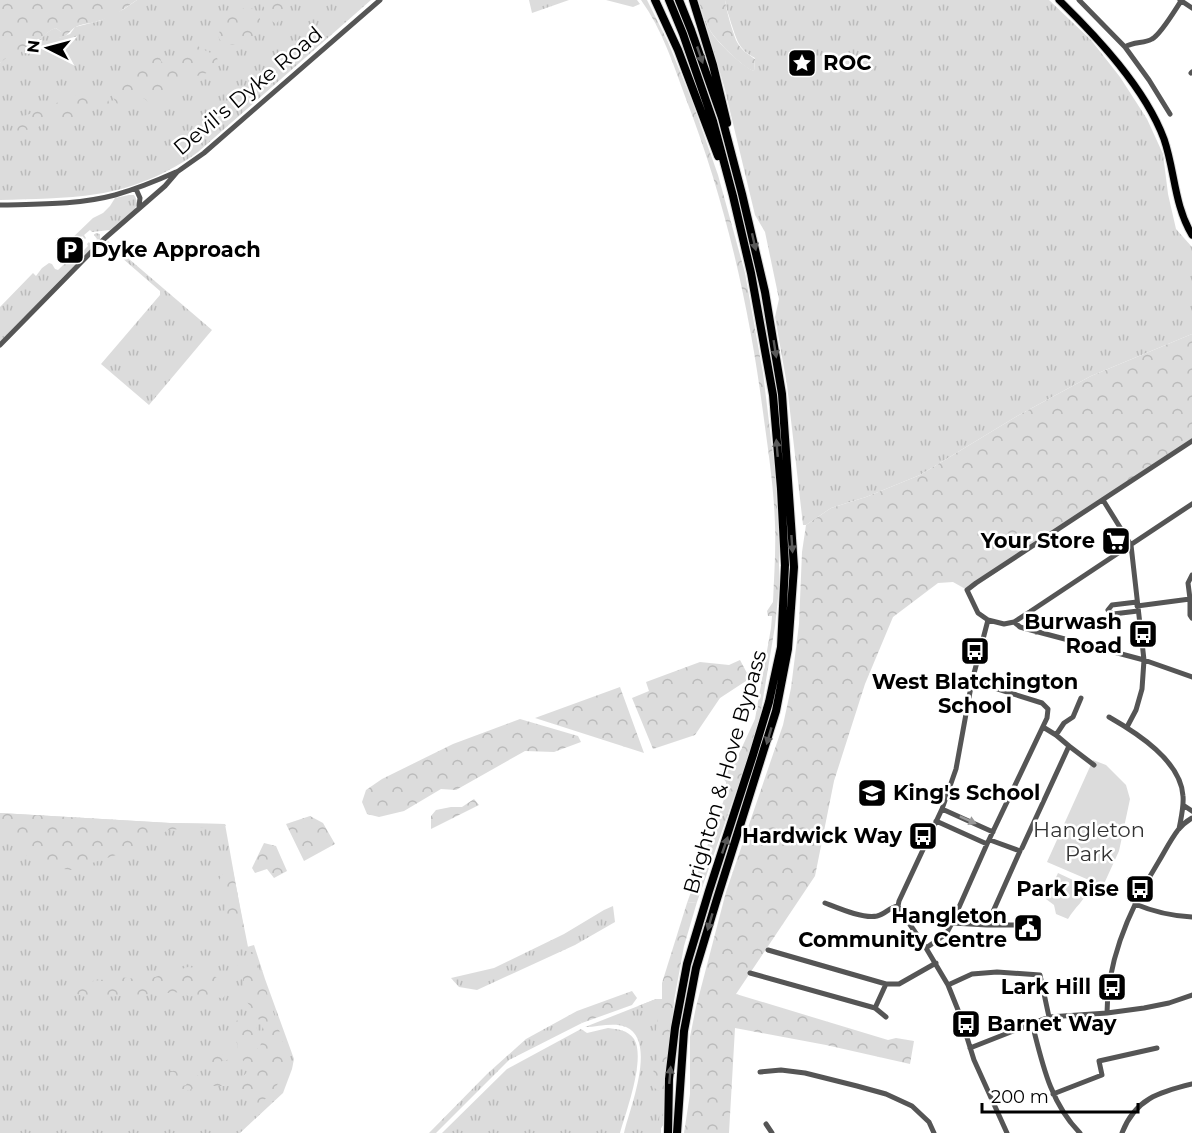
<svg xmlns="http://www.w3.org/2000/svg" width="1192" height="1133" viewBox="0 0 1192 1133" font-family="Montserrat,sans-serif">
<defs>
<pattern id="grass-tufts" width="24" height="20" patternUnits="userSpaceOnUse" patternTransform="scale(1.5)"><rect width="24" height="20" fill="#dcdcdc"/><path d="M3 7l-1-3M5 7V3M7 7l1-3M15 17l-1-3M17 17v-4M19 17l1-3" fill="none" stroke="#bbb"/></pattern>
<pattern id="forest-crowns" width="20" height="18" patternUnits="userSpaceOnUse" patternTransform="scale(1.5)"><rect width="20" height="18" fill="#dcdcdc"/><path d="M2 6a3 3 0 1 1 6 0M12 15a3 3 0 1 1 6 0" fill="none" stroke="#bbb"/></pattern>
</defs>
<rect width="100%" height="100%" fill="#fff"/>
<path fill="url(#grass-tufts)" d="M137,0h234l-173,152c-29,21 -65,37 -101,42 -32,5 -65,5 -97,6v-137l8,-12c13,-1 22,-4 32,-12 6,-5 9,-9 16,-11l5,4v3l-2,3 11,-4 5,-7 24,-6 25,-12z
M529,0h108l3,4 -7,3 -27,-7h-37l-37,13z
M725,0h324l42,40 29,37 27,42 16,35 5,40 8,35 16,18v87l-101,42 -72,39 -99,60 -54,22 -35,11 -25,17h-3l-16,-140 -12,-68 4,-18 -14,-67 -10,-17 -31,-129 -24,-81c4,8 6,19 11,27 7,11 32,35 43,39l1,-13c-17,-9 -18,-18 -24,-35 -2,-8 -5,-14 -6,-23z
M129,195h5c3,5 4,8 1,14l-25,21 -18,2 -2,-2 -6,5 2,3 -1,1 -3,-3c-5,5 -4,10 -8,14l-5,-5 -1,-3 25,-24 10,-5 7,-7 5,-8z
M96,233l4,1v6l-36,36 -64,66v-35l33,-34 3,3 6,-8 7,-5 3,1 3,5 3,1 22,-21 3,2 5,-5 -1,-2 2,-2 2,3 6,-6 -3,-4z
M108,241l104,89 -63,75 -48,-41 59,-69v-4l-54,-47z
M745,766l-48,136 -10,1 40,-112 -1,-9 -8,-10z
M0,813l170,10 55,1 22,123 7,-2 11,34 29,80 -2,10 -9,24 -43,40h-240z
M613,906l2,16 -40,23 -98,45 -18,-3 -8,-9 43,-10 70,-34 40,-24z
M656,999l18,2 -10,89 -1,35 -2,3v5h-37c5,-23 34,-92 2,-106 -13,-5 -27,0 -41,0z
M577,1011l1,7 4,5 -73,37 -73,73h-7l58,-59 39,-35z
M608,1028c9,1 20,2 26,11 12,19 -8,73 -14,94h-178l65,-64 74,-40 6,4z"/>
<path fill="url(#forest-crowns)" d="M0,0h137c-12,8 -25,18 -39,21 -7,3 -17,2 -24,7 -6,5 -7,9 -15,10v-3h2v-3l-5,-4c-7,2 -10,7 -16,11 -7,6 -15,9 -21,15l-11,-2 -2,6 -6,5z
M249,0h35l-2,2 3,5 -1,7 -8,10 -7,-5 2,-4 -10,-11z
M641,0h6l21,42 24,59 26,74 27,98 18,100 12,98 4,72v46l-4,37 -15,91 -8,31 -16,44 -9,-1 -1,-9 29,-63 16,-91 1,-12h-4l-1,-5 6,-9c1,-25 3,-51 2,-77 -1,-38 -7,-75 -12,-113 -14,-107 -38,-212 -77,-313 -12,-33 -24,-70 -45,-99z
M698,0h27c1,10 8,33 12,42 4,8 11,12 18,17l-1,12c-11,-3 -35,-28 -43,-39 -5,-9 -9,-22 -13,-32z
M246,8l8,1 5,6 3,12 -14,16c-9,0 -16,3 -25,1l-5,-7c4,-15 12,-26 28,-29z
M196,45l12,7 7,2 3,6 -2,10 -22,7 -20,9 -2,11 -7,3v4l-9,5c-18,-18 -16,-13 -39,-5l-6,-10c6,-5 7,-11 11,-17 7,-9 23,-18 33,-22l5,3 2,5z
M86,91h14l8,9 3,8c-18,-2 -22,-5 -33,12h-37l-1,6 -6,3 -17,2 -2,-6 2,-6z
M1192,334v105l-223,152 -16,-9 -15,1 -45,34 -28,67 -31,97 -19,95 -79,118 152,46 8,-2 18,3 -4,23 -84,-19 -91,-17 -6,105h-45l6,-39v-57l6,-30 30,-115 57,-167 8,-37 8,-64 3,-72 4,-27 25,-17 35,-11 54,-22 99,-60 72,-39z
M740,660l8,15 -2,6 -26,17 -25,37 -42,14 -21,-51 17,-7 -3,-9 54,-20 29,3z
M620,687l24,66 -109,-35z
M520,719l58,17 3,6 -27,10 -29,-1 -69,39 -15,-1 -37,22 -25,6 -12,-3 -5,-12 4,-12 16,-11 71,-35z
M474,799l5,6 -48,24v-13l5,-6 15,-3h11z
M0,813l170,10 55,1 1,2h-10l-48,4 -25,16 -72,24 -36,-5 -35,-39z
M310,816l13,7 12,21 -31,17 -18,-37z
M264,843l12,3 11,25 -13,7 -7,-9 -12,4 -3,-5z
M232,866l16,81 -3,1 -20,-32 2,-20 -8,-16 8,-13z
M697,902l-13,44 -10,55 -10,88 -1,36 -2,3 -2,-4 1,-32 -8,-6 2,-19 5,-12 1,-10 -4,-15 3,-19 -17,-1 -4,-4 18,-7h6v-16l25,-80z
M248,952h6l35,109c-7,19 -17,34 -32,45l-3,-13 -21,-7h-34l-22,9h-7v-5l16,-5 2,-3 -18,-5v-6h16l28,11 26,-2 7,-8 -1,-9 -7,-6 -37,9 -2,-4 38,-13 -1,-7 -8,-2 -2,-5 9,-14 15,-6 5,6 2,17 -6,5 7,7 3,-10 2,-10 -8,-16 -12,-16 -1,-21 -7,-16 9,-4z
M188,967l17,2 20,15 3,7 -5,7 -35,-2 -5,-4 -95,6 -31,-11 62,-10 26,3z
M632,991l5,7 -5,7 -50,18 -5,-5v-7z"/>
<path fill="#dcdcdc" d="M1093,760l13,5 20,20 4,14 -11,52 -16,35 -56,-24z
M1058,873l32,15c-6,13 -15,19 -22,31l-12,-5 -2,-9 -8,-6z"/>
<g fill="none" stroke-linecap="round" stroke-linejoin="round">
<g stroke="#dbdbdb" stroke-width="9">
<path id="major" d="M1059,0c38,37 86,88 105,139 11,32 10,66 28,96"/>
</g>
<g stroke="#dbdbdb" stroke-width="10">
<path id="highway" d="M655,0l23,50 40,106
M693,0l20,65 14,58
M668,1133l1,-54 6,-51 12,-64 22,-73 44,-136 16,-53 12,-55 4,-82 -4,-76 -8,-94 -22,-122 -18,-77 -20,-75 -30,-87 -14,-34
M677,1133l7,-102 12,-63 20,-66 60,-191 12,-62 6,-82 -12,-173 -17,-102 -23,-98 -20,-76 -31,-88 -12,-30"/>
</g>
<path stroke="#555" stroke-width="5" d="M1079,0l46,47c9,-6 19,-3 27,-8 9,-5 23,-29 29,-38
M1180,0l12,8
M1125,47l24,33 21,34
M1191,73l1,-1
M136,189l4,9 -1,8
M0,205c38,-1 78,0 115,-10 21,-6 41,-14 61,-23
M0,345l104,-106 61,-53 12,-14 27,-19 176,-153
M1192,441l-216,142 -9,7 11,23 10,7 16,4 10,-2 17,-11 161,-107
M1103,500l28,45 13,115 -2,29 -6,21 -9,17
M1192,575l-4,8 2,16v16l2,3
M1137,602l-25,3 -4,5 5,4 25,-3
M1137,606l53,-7
M1031,611l5,21
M988,620l-16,61 -16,88 -14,40 -43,92 -1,5 2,4 26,38 22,37 12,30 14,45 33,73
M1014,622l6,5 7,2 117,31 48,17
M1109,717c28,16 72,44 74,79 1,11 -2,22 -4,33
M1056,735l8,-12 9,-6 8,-19
M1069,746l25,19
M1183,805l9,6
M942,809l51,23
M936,821l51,23
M1022,848l47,-102 -13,-11 -13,-8
M825,903c13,5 38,16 52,13 8,-2 13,-9 21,-10
M1135,904c19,8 37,12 57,13
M952,923l35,2 33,-74 -30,-11
M987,925h36l3,-7
M926,948l20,-14 6,-11 35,-79 60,-126 1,-9 -6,-6 -70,-22
M768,950l118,34h13l37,-21
M750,973l125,35 11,-24
M948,985l24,-11 25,-2 43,3 9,42
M875,1008l11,9
M1107,1013c0,-54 24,-107 52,-152 6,-10 12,-22 19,-31 4,-5 9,-9 14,-12
M1032,1023c10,39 18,80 48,110
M970,1048l79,-31 58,-4 37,-5 25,-5 23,-8
M760,1072l21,-2 24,3 52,13 29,8 26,12 17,16 5,11
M1053,1094l49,-19 -3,-14 58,-13
M766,1124l6,9
M1122,1133c13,-34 37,-41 70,-49"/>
<use href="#major" stroke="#000" stroke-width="7"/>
<use href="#highway" stroke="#000" stroke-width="8"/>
</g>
<defs><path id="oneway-solid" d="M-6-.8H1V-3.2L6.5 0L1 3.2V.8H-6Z" transform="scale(1.5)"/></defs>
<g fill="#595959">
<use href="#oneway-solid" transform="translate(700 55) rotate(71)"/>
<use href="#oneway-solid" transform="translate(754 242) rotate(77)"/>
<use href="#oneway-solid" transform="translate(775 349) rotate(81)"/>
<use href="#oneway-solid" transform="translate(777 448) rotate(-95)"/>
<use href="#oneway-solid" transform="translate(792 544) rotate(86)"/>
<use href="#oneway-solid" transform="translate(769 736) rotate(106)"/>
<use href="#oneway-solid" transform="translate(725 845) rotate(-71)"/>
<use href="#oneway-solid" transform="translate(710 922) rotate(106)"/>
<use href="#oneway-solid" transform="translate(670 1075) rotate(-85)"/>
</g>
<use fill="#999" href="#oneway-solid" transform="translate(968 820) rotate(24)"/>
<defs>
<g id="sight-square" transform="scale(1.5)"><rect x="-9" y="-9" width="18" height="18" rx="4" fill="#000" stroke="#fff"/><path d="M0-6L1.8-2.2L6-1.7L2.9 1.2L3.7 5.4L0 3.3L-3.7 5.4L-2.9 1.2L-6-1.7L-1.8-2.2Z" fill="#fff"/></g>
<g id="parking-square" transform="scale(1.5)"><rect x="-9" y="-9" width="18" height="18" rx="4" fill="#000" stroke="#fff"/><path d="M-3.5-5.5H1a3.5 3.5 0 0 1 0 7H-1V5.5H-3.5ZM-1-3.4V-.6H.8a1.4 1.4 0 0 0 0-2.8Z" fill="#fff"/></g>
<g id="supermarket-square" transform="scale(1.5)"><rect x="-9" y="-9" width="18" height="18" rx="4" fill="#000" stroke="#fff"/><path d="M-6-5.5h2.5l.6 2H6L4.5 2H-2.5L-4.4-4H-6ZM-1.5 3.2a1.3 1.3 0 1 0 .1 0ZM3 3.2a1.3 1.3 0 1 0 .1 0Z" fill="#fff"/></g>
<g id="bus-square" transform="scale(1.5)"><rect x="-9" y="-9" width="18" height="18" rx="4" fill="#000" stroke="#fff"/><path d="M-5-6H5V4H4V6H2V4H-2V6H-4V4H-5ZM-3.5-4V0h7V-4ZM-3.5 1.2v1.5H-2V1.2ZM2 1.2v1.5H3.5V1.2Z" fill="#fff"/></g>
<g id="school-square" transform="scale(1.5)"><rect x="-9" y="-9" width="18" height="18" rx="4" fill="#000" stroke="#fff"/><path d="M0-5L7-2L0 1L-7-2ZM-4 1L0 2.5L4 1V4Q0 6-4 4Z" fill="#fff"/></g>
<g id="civic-square" transform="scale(1.5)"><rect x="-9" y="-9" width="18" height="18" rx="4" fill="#000" stroke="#fff"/><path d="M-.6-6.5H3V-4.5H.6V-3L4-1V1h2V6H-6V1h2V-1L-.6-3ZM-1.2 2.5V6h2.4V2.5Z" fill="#fff"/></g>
</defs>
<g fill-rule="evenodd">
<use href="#sight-square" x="802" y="63"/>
<use href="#parking-square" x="70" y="250"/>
<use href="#supermarket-square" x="1116" y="541"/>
<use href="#bus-square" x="1143" y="634"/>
<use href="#bus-square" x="975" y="651"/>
<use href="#school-square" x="872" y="793"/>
<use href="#bus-square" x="923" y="836"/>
<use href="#bus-square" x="1140" y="889"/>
<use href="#civic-square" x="1028" y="928"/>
<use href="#bus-square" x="1112" y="987"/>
<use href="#bus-square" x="966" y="1024"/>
</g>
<g text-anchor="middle" stroke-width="5" stroke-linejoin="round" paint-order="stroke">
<g font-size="21" font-weight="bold" fill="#000" stroke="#fff" text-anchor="end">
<text x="823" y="70" text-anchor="start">ROC</text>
<text x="91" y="257" text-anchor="start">Dyke Approach</text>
<text x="1095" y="548">Your Store</text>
<text x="1122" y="629">Burwash<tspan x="1122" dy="24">Road</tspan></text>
<text x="975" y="689" text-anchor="middle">West Blatchington<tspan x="975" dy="24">School</tspan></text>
<text x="893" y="800" text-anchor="start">King's School</text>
<text x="902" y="843">Hardwick Way</text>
<text x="1119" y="896">Park Rise</text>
<text x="1007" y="923">Hangleton<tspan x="1007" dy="24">Community Centre</tspan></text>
<text x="1091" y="994">Lark Hill</text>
<text x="987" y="1031" text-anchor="start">Barnet Way</text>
</g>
<g font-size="21" fill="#000" stroke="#fff">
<text transform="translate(248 91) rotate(-40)" y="7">Devil's Dyke Road</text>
<text transform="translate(725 772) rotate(-74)" y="7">Brighton &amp; Hove Bypass</text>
</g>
<g font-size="21" fill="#333" stroke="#fff">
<text x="1089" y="837">Hangleton<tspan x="1089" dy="24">Park</tspan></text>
</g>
</g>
<g transform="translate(48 48) rotate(276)" stroke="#ffffff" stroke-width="4.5" paint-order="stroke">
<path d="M0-4.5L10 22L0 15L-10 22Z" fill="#000000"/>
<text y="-9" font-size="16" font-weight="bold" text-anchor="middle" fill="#000000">N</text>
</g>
<path d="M982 1103v9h156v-9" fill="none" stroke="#000000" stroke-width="3"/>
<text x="991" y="1103" font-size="18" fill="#000000" stroke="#ffffff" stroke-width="4.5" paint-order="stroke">200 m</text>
</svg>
